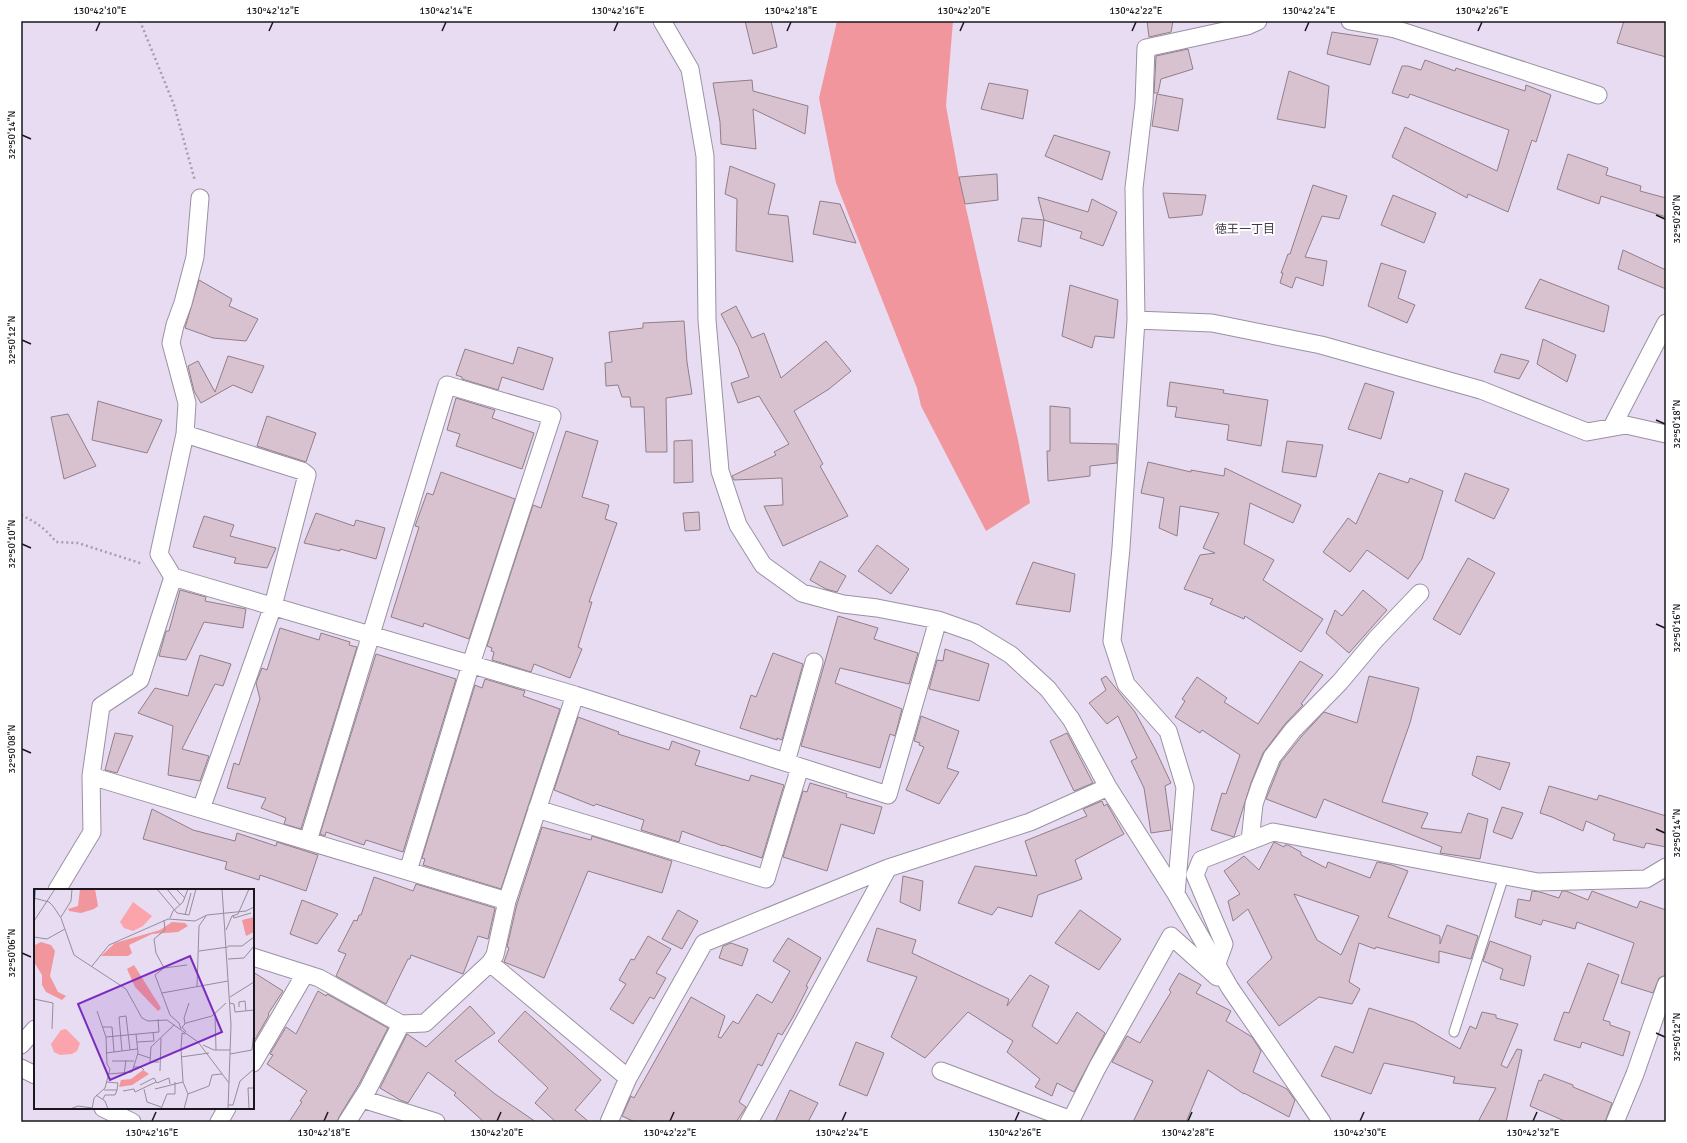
<svg xmlns="http://www.w3.org/2000/svg" width="1687" height="1143" viewBox="0 0 1687 1143" font-family="Signika,'Noto Sans JP',sans-serif">
<rect width="100%" height="100%" fill="#e7dcf1"/>
<path fill="#f2969e" d="M837,21h116l-7,85 13,71 59,263 12,63 -44,28 -65,-125 -4,-18 -81,-205 -17,-85z"/>
<path fill="#d8c2cf" stroke="#927e8a" fill-rule="evenodd" d="M745,21h26l6,26 -24,7z
M1147,21h26l-2,11 -22,5z
M1624,21h42v36l-49,-14z
M1332,32l46,7 -8,26 -43,-11z
M1188,49l5,20 -32,10 -3,14h-4l2,-37z
M1425,60l30,11 1,-3 69,23 1,-6 25,10 -15,47 -4,-2 -24,72 -40,-18 -1,4 -75,-41 13,-30 92,44 12,-41 -99,-36 -2,4 -16,-5 10,-27h6l13,4z
M1289,71l40,15 -4,42 -48,-9z
M752,80l1,11 55,15 -3,28 -52,-25 3,40 -35,-5 -1,-22 -7,-39z
M989,83l39,7 -5,29 -42,-10z
M1157,94l26,5 -5,32 -26,-5z
M1054,135l56,17 -8,28 -57,-24z
M1568,154l40,14 -2,7 35,11 -1,5 26,7v19l-65,-21 -2,8 -42,-15z
M730,166l45,18 -7,30 20,2 5,46 -57,-11 1,-52 -12,-5z
M997,174l1,26 -33,4 -6,-27z
M1313,185l34,11 -8,23 -17,-3 -17,41 22,4 -4,25 -27,-9 -4,11 -12,-5 3,-10h-2l7,-19h2z
M1163,193l43,2 -4,20 -33,3z
M1393,195l43,18 -12,30 -43,-18z
M1038,197l50,15 4,-13 25,13 -14,34 -23,-8 2,-6 -38,-12z
M820,201l20,3 16,39 -43,-9z
M1022,218l22,2 -3,27 -23,-6z
M1623,250l43,20v19l-48,-20z
M1381,263l25,8 -8,27 17,7 -8,18 -39,-17z
M1540,279l69,27 -5,26 -79,-24z
M199,280l33,19 -3,7 29,13 -12,22 -33,-3 -28,-10z
M1070,285l48,15 -4,38 -19,-2 -3,12 -30,-12z
M736,306l16,32 12,-5 17,45 45,-37 25,30 -22,18 -35,22 29,53 -3,2 28,50 -65,30 -19,-40 19,-1 -1,-27 -48,2 -2,-4 44,-21 -2,-3 15,-8 -30,-48 -21,7 -7,-20 18,-6 -11,-30 -17,-33z
M684,321l3,41 5,32 -26,4 1,54h-21l-2,-45h-13l-1,-10h-8l-4,-12 -12,1 -1,-23 7,-1 -3,-30 34,-4v-5z
M1543,339l33,16 -9,27 -30,-18z
M518,347l35,11 -10,32 -41,-13 -4,13 -36,-11v-2l-6,-2 9,-26 48,15z
M1501,354l28,7 -10,18 -25,-7z
M228,356l36,10 -12,27 -19,-8 -32,18 -7,-12 -6,-25 10,-5 17,31z
M1170,382l54,8 -1,3 45,7 -7,46 -34,-6 2,-15 -54,-8 2,-10 -10,-1z
M1365,383l29,9 -13,47 -33,-10z
M456,398l39,12 -3,8 42,15 -12,36 -66,-23 4,-12 -13,-4z
M98,401l64,19 -15,33 -55,-13z
M1050,406l20,2v35l47,1v19l-27,3v10l-42,5 -1,-30h3z
M68,414l28,52 -32,13 -13,-62z
M267,416l49,17 -10,29 -49,-16z
M566,431l32,10 -16,56 27,8 -4,14 12,4 -28,79h3l-14,45 4,2 -12,29 -36,-14 -3,8 -39,-12 2,-8 -3,-1 1,-3 -5,-2 46,-141 8,3z
M692,440l1,42 -19,1v-42z
M1287,441l36,4 -7,32 -34,-5z
M1148,462l43,10v-2l33,6 1,-8 76,37 -8,18 -43,-20 -6,41 30,16 -11,20 60,39 -22,33 -56,-36 -1,3 -34,-15 3,-5 -29,-10 16,-34 15,-2 -12,-5 16,-35 -39,-7 -3,30 -18,-8 5,-30 -23,-5z
M441,472l74,27 -46,140 -45,-16 -1,4 -32,-10 28,-90 -4,-1 12,-33 6,2z
M1379,473l29,10 2,-5 33,13 -21,68 -14,20 -41,-29 -17,22 -27,-20 25,-34 8,6z
M1465,473l44,16 -15,30 -39,-18z
M699,512l1,18 -15,1 -2,-18z
M316,513l38,13 2,-6 29,8 -9,31 -36,-10v2l-36,-8z
M204,516l30,9 -4,11 46,12 -9,20 -33,-5 2,-5 -43,-11z
M877,545l32,24 -18,25 -33,-23z
M1468,558l27,15 -35,62 -27,-16z
M820,561l26,15 -9,16 -11,-3 -16,-9z
M1033,562l42,12 -5,38 -54,-8z
M180,590l26,7 -1,4 41,8 -3,19 -39,-6 -18,38 -27,-4 7,-25h3z
M1363,590l24,20 -38,43 -23,-20 9,-23 7,6z
M838,616l40,12 -4,11 44,14 -9,31 -69,-16 -5,15 67,26 -7,27 -5,-2 -10,34 -79,-22z
M280,628l39,12 2,-7 29,9 -1,3 8,2 -56,182 -17,-5 2,-6 -25,-10 5,-10 -39,-10 7,-25 5,2 21,-66 -4,-16 6,-15 5,2z
M945,649l44,15 -10,37 -50,-12 8,-29 6,1z
M773,653l30,11 -21,76 -5,-2v2l-37,-12 11,-33 5,2z
M376,654l80,25 -53,173 -37,-12 -2,5 -38,-13 -1,4 -5,-2z
M200,655l31,9 -8,22 -8,-2 -33,65 27,7 -9,25 -32,-6 5,-49 -35,-13 17,-25 33,8z
M1300,661l23,14 -22,29 2,1 -18,19 -22,29 -12,30 -17,54 -23,-7 11,-37 4,1 14,-39 -38,-25 -2,3 -25,-16 10,-16 -3,-2 15,-22 30,21 -3,4 34,22z
M1106,676l29,36 20,37 16,34 -6,3 6,44 -20,3 -7,-45 -13,-27 6,-3 -19,-42 -11,8 -18,-21 17,-13 -5,-11z
M1369,676l50,12 -9,35 -28,79 46,11 -7,15 40,5 7,-20 20,6 -8,40 -40,-6 2,-6 -118,-48 -8,19 -50,-19 15,-37 20,-25 23,-25 33,11z
M485,679l40,12 -2,5 37,13 -59,180 -78,-24 2,-6 -3,-1 53,-173 7,3z
M921,716l38,15 -12,37 12,4 -20,32 -33,-14 18,-43 -5,-2 1,-2 -6,-2z
M578,717l41,15 -1,2 51,16 3,-9 28,10 -5,14 54,16 2,-6 33,10 -22,73 -39,-13v1l-41,-15 -3,11 -38,-12 3,-10 -48,-16 -2,2 -40,-16z
M115,733l18,3 -16,37 -12,-3z
M1067,733l26,50 -19,8 -24,-50z
M1477,756l33,7 -10,27 -28,-15z
M810,783l37,11 -1,3 36,10 -8,27 -33,-10 -14,47 -44,-14 20,-66 4,1z
M1549,786l48,14 2,-5 67,21v31l-20,-4 -2,5 -31,-8 2,-6 -29,-13 -3,10 -31,-14 -12,-4z
M1102,801l2,5 3,-2 17,30 -49,26 7,19 -44,16 -6,22 -34,-10 -6,8 -34,-12 17,-37 62,10 -12,-35 62,-25 -4,-7z
M1502,807l21,6 -11,26 -19,-7z
M152,809l41,21 42,11 2,-8 39,13 1,-4 41,13 -12,36 -46,-16 -1,5 -34,-11 2,-7 -84,-23z
M542,827l49,13 1,-4 80,25 -10,32 -74,-22 -44,107 -40,-16 5,-14 -2,-1 10,-43z
M1274,842l10,5 1,-2h3l13,7v3l25,13 2,-6 42,16 7,-16 15,3 16,6 -20,46 52,19v8l7,-19 31,11 -7,23 -32,-8v12l-63,-16 -1,2 -16,-6 -10,39 11,7 -8,15 -33,-7 -40,29 -32,-44 25,-24 -24,-49 -15,12 -5,-20 12,-7 -16,-23 20,-15 15,14zM1294,894l65,22 -18,39 -24,-15z
M903,876l20,5 -3,30 -20,-9z
M374,877l39,14 3,-7 79,24 -7,31 -10,-3 -15,38 -52,-19 -1,4h-2l-22,45 -50,-28 10,-22 -8,-3 16,-31 3,1 2,-6h2z
M1532,891l8,1 19,6 3,-7h4l22,9 4,-9 45,17 3,-7 26,9v65l-7,3 -6,15 -32,-10 13,-40 -57,-21 -2,7 -32,-9 -2,5 -26,-8 3,-18 12,2z
M302,900l36,14 -21,30 -27,-10z
M678,910l20,11 -16,28 -20,-10z
M1080,910l41,29 -22,31 -44,-27z
M877,928l39,12 -4,13 97,46 -2,7 23,-31 19,11 -17,40 25,18 20,-32 28,21 -31,59 -17,-9 -5,13 -17,-9 5,-8 -33,-27 6,-11 -45,-29 -43,46 -34,-21 26,-60 -50,-16z
M648,936l23,13 -15,24 10,5 -12,21 -4,-2 -17,27 -23,-15 16,-25 -7,-4 12,-21 3,1z
M788,938l33,20 -15,28 2,1 -15,30 -11,18 -4,-2 -16,33 -4,-2 -19,38 7,5 -10,15h-101l-13,-6 9,-20 3,2 57,-101 34,19 -7,21 3,1 12,-17 5,3 19,-30 15,9 18,-32 -17,-10z
M1490,941l41,15 -7,30 -24,-7 3,-10 -20,-8z
M731,943l17,6 -6,17 -23,-8 4,-12z
M1588,963l31,12 -16,45 7,2v3l20,7 -7,24 -41,-14 -2,6 -26,-8 10,-28 5,1z
M253,972l30,19 -15,23 1,1 -16,28z
M1179,973l22,12 -5,8 35,18 -5,10 26,16 9,14 -8,21 34,17 8,11 -6,17 -45,-24v1l-36,-24 -22,52h-53l20,-41 -41,-19 15,-26 13,7 31,-51 -2,-2z
M318,991l8,5 1,-2 61,34 -29,56 -20,33 -2,5h-48l13,-20 -2,-1 7,-10 -40,-27 6,-9 -3,-1 16,-27 10,7z
M470,1006l25,27 -40,28 40,33 41,28h-52l-30,-27 2,-2 -28,-21 -20,31 -8,-3 -20,-12 27,-54 19,13z
M1369,1008l45,14 46,27 10,-23 6,3 6,-17 14,3v3l22,6 -17,41 6,3 10,-19 5,1 -16,72h-28l18,-34 -43,-5 2,-6 -71,-14 -13,31 -50,-18 14,-30 18,7z
M525,1011l76,69 -26,30 14,12h-33l-21,-19 13,-15 -50,-47z
M856,1042l28,11 -17,43 -28,-11z
M1544,1074l29,11v2l39,16 -7,19h-38l-37,-16 9,-26 2,1z
M790,1090l28,13 -10,19h-33z"/>
<g fill="none" stroke-linecap="round" stroke-linejoin="round">
<g stroke="#9a91a4" stroke-width="11">
<path id="service" d="M1454,1032l50,-156"/>
</g>
<g stroke="#9a91a4" stroke-width="19">
<path id="minor" d="M662,21l28,48 15,87 2,164 13,151 18,54 25,40 39,28 41,11 34,4 61,12 37,13 36,22 37,34 23,30 37,68 68,107 54,94 92,134
M1350,21l45,8 203,66
M200,198l-5,59 -12,46 -8,22 -4,18 16,60 -2,31 -26,120 14,23 402,118 313,100 50,-175
M1136,320l76,3 109,22 160,45 106,42 39,-7 40,9
M1612,427l54,-104
M185,434l117,37 5,4 -34,131 -72,203
M786,762l28,-100
M91,776l416,125
M537,809l229,70 34,-112
M308,841l139,-456 105,31 -81,248 -63,207
M1250,841l4,-37 6,-18 12,-29 21,-27 47,-48 36,-43 44,-46
M57,890l35,-58 -1,-56 10,-70 39,-26 33,-103
M1176,894l9,-107 -17,-56 -42,-47 -14,-43 9,-93 15,-228 -2,-132 10,-85 2,-55 101,-22 11,-5
M253,957l66,21 82,46 24,-1 65,-60 5,-8 12,-54 68,-206
M490,963l138,115
M1216,966l8,-22 -29,-69 6,-15 72,-28 265,50 108,-3 20,-12
M21,1045l14,-16
M253,1063l52,-89
M21,1068l14,7
M941,1071l130,49
M362,1099l74,23
M103,1108l29,14
M219,1122l8,-14
M347,1122l21,-33 33,-65
M609,1122l19,-44 76,-135 184,-75 142,-46 78,-35
M749,1122l139,-254
M1070,1122l27,-54 74,-132 46,41
M1615,1122l20,-48 31,-89"/>
</g>
<path stroke="#a69dae" stroke-width="2.5" stroke-dasharray="2 3" stroke-linecap="butt" d="M140,21l34,84 21,76
M21,515c15,7 25,14 35,27l22,1 65,21"/>
<use href="#service" stroke="#fff" stroke-width="9"/>
<use href="#minor" stroke="#fff" stroke-width="17"/>
</g>
<path fill="none" stroke="#1a161d" stroke-width="1.5" d="M96,31l4,-9M269,31l4,-9M442,31l4,-9M614,31l4,-9M787,31l4,-9M960,31l4,-9M1132,31l4,-9M1305,31l4,-9M1478,31l4,-9M22,135l9,4M1656,215l9,4M22,340l9,4M1656,420l9,4M22,544l9,4M1656,624l9,4M22,749l9,4M1656,829l9,4M22,953l9,4M1656,1033l9,4M152,1121l4,-9M324,1121l4,-9M497,1121l4,-9M670,1121l4,-9M842,1121l4,-9M1015,1121l4,-9M1188,1121l4,-9M1360,1121l4,-9M1533,1121l4,-9"/>
<g text-anchor="middle" stroke-width="4" stroke-linejoin="round" paint-order="stroke">
<g font-size="12" fill="#403748" stroke="#fff">
<text x="1245" y="233">徳王一丁目</text>
</g>
</g>
<g transform="translate(34 889)">
<rect width="220" height="220" fill="#e7dcf1"/>
<path d="M99,13l19,14 -9,10 -10,5 -9,-3 -4,-6zM32,140l14,14 -3,8 -5,3 -12,1 -6,-3 -3,-8 10,-14z" fill="#fca4ab"/>
<path d="M46,0h15l3,17 -4,3 -13,4 -12,-2 -1,-2 10,-3zM220,28v15l-8,4 -4,-16zM138,33l13,1 3,3 -10,6 -26,2 -23,11 3,8 -4,3h-27l14,-13 45,-13zM7,53l10,3 4,6 -5,25 8,16 8,4 -4,4 -16,-8 -4,-7v-10l-8,-13 1,-17zM100,76l27,43 -3,3 -23,-24 -8,-18zM109,181l6,4 -17,11 -13,2 2,-7 10,-1z" fill="#f2969e"/>
<path fill="none" stroke="#4791c8" stroke-width="2" d="M0,13l1,-13"/>
<path fill="none" stroke="#958d9c" stroke-width="1" d="M123,0l20,24 12,2 7,-26M133,0l13,16M142,0l9,9M188,0l9,136 -3,84M0,9l15,4 4,4 8,12 13,37 52,34 16,29 6,3 19,-1 31,22 31,41M151,26l6,-22M199,26l1,3 17,-5M27,28l10,-16 1,-12M136,29l3,-7 10,-9 5,-13M0,32l21,-32M192,41l6,-14 6,-2 11,-25M0,48l13,2 18,-10M194,57h14l12,-9M165,62l29,-4M194,70l16,-1 10,-12M58,77l17,-21 59,-26 27,2 12,-6 39,-4 8,-4M130,79l-8,-15 -2,-14 11,-9 -1,-10M163,98l2,-61 7,-10M128,104l66,-12M196,108l24,-15M0,110l19,4 -1,26M196,114l4,1 1,8 19,-2M205,118v-5l6,-1 1,10M181,124l1,37M151,135l-1,-6 5,-15M69,138h9l2,25M147,140l-2,-6 -9,-8 -15,-40 9,-7 23,-3M152,143l-4,-5 4,-4 26,-7 14,-13M151,145l-3,-1 -1,16 2,33 5,12M72,148l53,-5 -1,-13M103,153l17,-1 -1,-9M169,156l11,5h16M88,162l-3,-34 7,-1 4,34M72,164l31,-4M104,165l12,4M196,165l22,-4 2,-18M147,168l28,-4M78,172h22M125,173h-9l1,-15 23,-22M99,178h8l3,3M126,182l1,-33M74,185l24,-2 6,-19 -2,-19M90,186l2,-15M106,196l14,-7 3,5 12,-5 1,6M110,200l3,13 14,5M121,200l28,-7M70,201h13l1,-7 -12,-1M89,202l11,-2 1,3 21,-10M62,206l9,6 3,8M69,210l2,-4h10l2,-5M194,216h5l7,-24 14,-12M36,220l8,-3 14,2M58,220l2,-11 11,-10 5,-19 -3,-5 -1,-27 -9,-26M127,220l6,-15h8v-12M150,220l4,-15 21,-8 3,-11 10,-1M215,220l-1,-21h6"/>
<path fill="#7b2cbf" fill-opacity="0.15" stroke="#7b2cbf" stroke-width="2" d="M156,67l32,76 -112,48 -32,-76z"/>
<rect width="220" height="220" fill="none" stroke="#1a161d" stroke-width="2"/>
</g>
<rect width="1687" height="1143" fill="none" stroke="#ffffff" stroke-width="44"/>
<rect x="22" y="22" width="1643" height="1099" fill="none" stroke="#1a161d" stroke-width="1.5"/>
<g font-size="10" text-anchor="middle" fill="#1a161d">
<text x="100" y="14">130°42'10"E</text>
<text x="273" y="14">130°42'12"E</text>
<text x="446" y="14">130°42'14"E</text>
<text x="618" y="14">130°42'16"E</text>
<text x="791" y="14">130°42'18"E</text>
<text x="964" y="14">130°42'20"E</text>
<text x="1136" y="14">130°42'22"E</text>
<text x="1309" y="14">130°42'24"E</text>
<text x="1482" y="14">130°42'26"E</text>
<text transform="translate(11 135) rotate(-90)" y="4">32°50'14"N</text>
<text transform="translate(1676 219) rotate(-90)" y="4">32°50'20"N</text>
<text transform="translate(11 340) rotate(-90)" y="4">32°50'12"N</text>
<text transform="translate(1676 424) rotate(-90)" y="4">32°50'18"N</text>
<text transform="translate(11 544) rotate(-90)" y="4">32°50'10"N</text>
<text transform="translate(1676 628) rotate(-90)" y="4">32°50'16"N</text>
<text transform="translate(11 749) rotate(-90)" y="4">32°50'08"N</text>
<text transform="translate(1676 833) rotate(-90)" y="4">32°50'14"N</text>
<text transform="translate(11 953) rotate(-90)" y="4">32°50'06"N</text>
<text transform="translate(1676 1037) rotate(-90)" y="4">32°50'12"N</text>
<text x="152" y="1136">130°42'16"E</text>
<text x="324" y="1136">130°42'18"E</text>
<text x="497" y="1136">130°42'20"E</text>
<text x="670" y="1136">130°42'22"E</text>
<text x="842" y="1136">130°42'24"E</text>
<text x="1015" y="1136">130°42'26"E</text>
<text x="1188" y="1136">130°42'28"E</text>
<text x="1360" y="1136">130°42'30"E</text>
<text x="1533" y="1136">130°42'32"E</text>
</g>
</svg>
